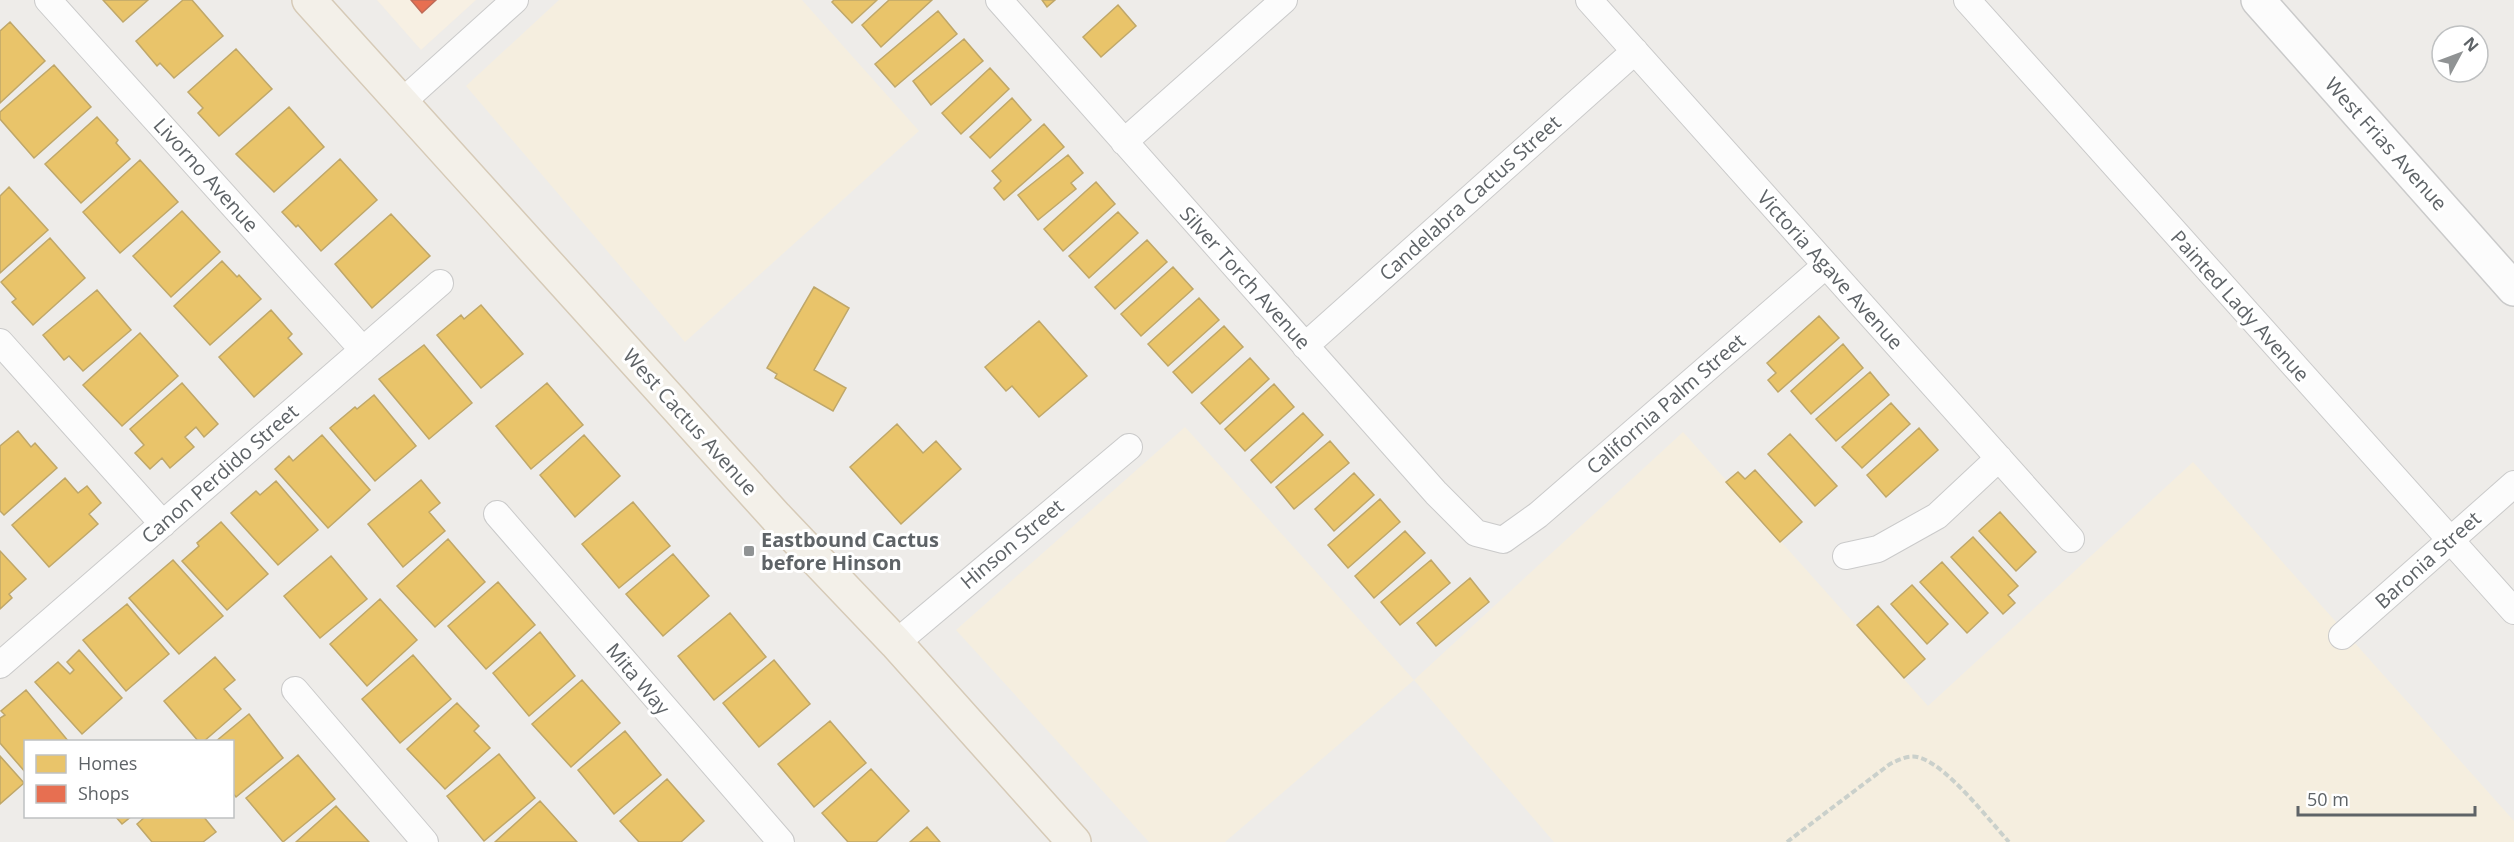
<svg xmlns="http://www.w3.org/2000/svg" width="2514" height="842" viewBox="0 0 2514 842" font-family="'Open Sans',sans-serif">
<rect width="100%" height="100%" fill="#eeece9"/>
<path fill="#f7f0e3" d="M377,0h99l-55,50z"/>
<path fill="#f5eedf" d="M559,0h243l117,131 -234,211 -219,-256z
M1185,427l229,253 269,-248 245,274 265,-244 321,359v21h-960l-140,-162 -189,162h-76l-193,-212z"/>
<path fill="#e9c46a" stroke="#bfa769" stroke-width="1.5" d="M103,0h45l-25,22z
M183,0h9l31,36 -49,42 -14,-15 -3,3 -21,-25z
M834,0h43l-25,23 -20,-21z
M889,0h43l-51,47 -19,-22z
M1042,0h13l-8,7z
M1118,5l18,21 -35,31 -18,-20z
M938,11l19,23 -62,53 -20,-23z
M10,22l35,39 -45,42v-72z
M964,39l19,22 -52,44 -18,-24z
M236,49l36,40 -53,47 -21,-23 5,-5 -15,-16z
M54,65l37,42 -57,51 -34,-39v-7z
M990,68l19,21 -48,45 -19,-21z
M1012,98l19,22 -41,38 -20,-21z
M289,107l35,40 -50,45 -38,-38z
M97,117l21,23 -2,3 14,16 -49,44 -36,-39z
M1044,124l20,23 -60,53 -10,-12 7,-7 -9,-10z
M1068,155l15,18 -12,10 5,6 -38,31 -20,-25z
M340,159l37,41 -56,51 -23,-26 -2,2 -14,-15z
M140,160l38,42 -58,51 -37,-41z
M1096,182l19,22 -52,47 -19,-22z
M9,187l39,43 -48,43v-77z
M182,211l38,41 -49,45 -38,-41z
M1118,212l20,21 -49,45 -20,-22z
M391,214l39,42 -58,52 -37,-44z
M50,238l35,40 -52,47 -21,-23 4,-3 -15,-17z
M1147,240l20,22 -52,47 -20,-22z
M222,261l15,16 2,-2 22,24 -51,46 -36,-39z
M1173,267l20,22 -52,47 -20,-22z
M814,287l35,21 -35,62 32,18 -13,23 -58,-33 2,-4 -10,-6z
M97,290l34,40 -48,41 -14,-15 -5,4 -21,-25z
M1199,298l20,22 -51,46 -20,-22z
M481,305l42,49 -42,34 -44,-53 24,-20 3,4z
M271,310l21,24 -4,4 14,16 -48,43 -35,-40z
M1819,316l20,22 -61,54 -10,-12 8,-7 -9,-10z
M1039,321l48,55 -48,41 -27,-31 -6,5 -21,-24z
M1224,326l19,21 -51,46 -19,-21z
M140,333l38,43 -56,50 -39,-41z
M1843,344l20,24 -52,46 -20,-23z
M424,345l48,58 -43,36 -50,-60z
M1250,358l19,21 -49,45 -19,-21z
M1870,372l19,23 -53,46 -20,-22z
M182,383l36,41 -14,13 -8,-10 -11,10 9,10 -24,21 -8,-10 -12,11 -15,-16 9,-8 -14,-16z
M547,383l36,42 -52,44 -35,-43z
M1274,384l20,23 -49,44 -20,-22z
M374,395l42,51 -41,35 -45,-53 25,-21 2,2z
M1891,403l19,21 -48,44 -20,-21z
M1303,413l20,22 -52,48 -20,-23z
M897,424l26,29 13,-12 25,28 -60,55 -51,-57z
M1919,428l19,22 -52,47 -19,-22z
M18,431l13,16 4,-4 22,25 -53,47 -4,-4v-65z
M1790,434l47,52 -22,20 -47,-52z
M322,435l48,55 -42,38 -53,-59 14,-13 4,5z
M584,435l36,41 -45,41 -35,-42z
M1330,441l19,22 -55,46 -18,-22z
M1755,470l47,52 -22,20 -54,-60 12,-10 7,7z
M1354,473l20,22 -40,36 -19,-22z
M65,478l13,15 9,-7 14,17 -12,11 9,10 -49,43 -37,-42z
M421,480l19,23 -11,9 16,19 -42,36 -35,-43z
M276,481l42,49 -40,35 -47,-52 25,-22 4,4z
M1380,499l20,23 -52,46 -20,-23z
M633,502l37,44 -51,42 -37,-44z
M2000,512l36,40 -20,19 -37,-40z
M221,522l47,52 -41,36 -45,-49 17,-15 -2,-3z
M1405,531l20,22 -51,45 -19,-22z
M1973,537l45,49 -10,9 7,8 -12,11 -52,-57z
M448,539l37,43 -50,45 -38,-41z
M0,551l26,28 -17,15 3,4 -12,11z
M673,554l36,42 -46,40 -37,-42z
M331,556l36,43 -47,39 -36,-42z
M173,560l50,56 -44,38 -50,-56z
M1431,560l19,23 -50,42 -19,-23z
M1942,562l46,51 -21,20 -47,-51z
M1470,578l19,24 -53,44 -19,-23z
M498,582l37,43 -49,44 -38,-43z
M1912,585l36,39 -21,20 -36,-40z
M380,599l37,41 -50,46 -37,-42z
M127,604l42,50 -43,37 -43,-51z
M1878,606l47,53 -21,19 -47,-53z
M730,613l36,44 -52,43 -36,-44z
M540,632l35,44 -46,40 -36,-43z
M79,650l43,48 -40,36 -47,-52 23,-20 12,12 4,-4 -7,-8z
M413,655l38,44 -51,44 -38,-44z
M215,657l20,23 -11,9 17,20 -38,33h-4l-35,-41z
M774,660l36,44 -51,43 -36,-44z
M582,680l38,43 -49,44 -39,-43z
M26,690l43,52h-43v31l-26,-30v-25l5,-3 -4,-4z
M457,703l22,23 -5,5 16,17 -45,41 -38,-40z
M249,714l34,44 -47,39 -4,-5v-50h-17z
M830,721l36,42 -52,44 -36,-43z
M625,731l36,44 -47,39 -36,-44z
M499,754l36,44 -51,43 -37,-45z
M298,755l37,44 -52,43 -37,-44z
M0,756l24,27 -24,21z
M871,769l38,42 -33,31h-28l-26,-29z
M667,779l37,42 -23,21h-42l-19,-21z
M540,801l37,41h-82z
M336,806l33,36h-73z
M115,816h17l-10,8z
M146,816h57l13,16 -13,10h-51l-15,-18z
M927,827l13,15h-30z"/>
<path fill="#e76f51" stroke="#be6b58" stroke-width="1.5" d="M411,0h25l-14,13z"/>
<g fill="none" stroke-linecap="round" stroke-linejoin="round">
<g stroke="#cacaca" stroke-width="28">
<path id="minor" d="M48,0l315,350
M999,0l437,493 40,40 27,7 35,-25 288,-250
M1589,0l482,539
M1967,0l547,611
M401,103l114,-103
M1124,142l160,-142
M0,342l163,182
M1305,346l330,-295
M497,514l284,328
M1846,556l32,-7 59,-33 62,-58
M2342,636l172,-152
M896,643l233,-196
M0,665l440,-382
M295,690l130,152"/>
</g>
<g stroke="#cacaca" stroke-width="36">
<path id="tertiary" d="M2258,0l256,289"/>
</g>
<g stroke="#d6cab7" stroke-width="36">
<path id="primary" d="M309,0l467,517 120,126 178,199"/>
</g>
<path stroke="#cad0cb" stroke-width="4" stroke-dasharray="6 3" stroke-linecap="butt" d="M1787,842l103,-78c10,-5 20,-10 31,-6 28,10 67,61 88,84"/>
<use href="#minor" stroke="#fcfcfc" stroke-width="26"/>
<use href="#tertiary" stroke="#fcfcfc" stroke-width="33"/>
<use href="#primary" stroke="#f3f0e9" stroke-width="33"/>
</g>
<rect fill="#909394" stroke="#fff" stroke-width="2" x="743" y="545" width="12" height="12" rx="3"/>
<g text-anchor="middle" stroke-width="6" stroke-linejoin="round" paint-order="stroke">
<g font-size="20" fill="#5e6367" stroke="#fff">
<text transform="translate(2386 144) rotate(48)" y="7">West Frias Avenue</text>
<text transform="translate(206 175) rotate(48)" y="7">Livorno Avenue</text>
<text transform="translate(1470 198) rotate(-42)" y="7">Candelabra Cactus Street</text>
<text transform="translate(1830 270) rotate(48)" y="7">Victoria Agave Avenue</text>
<text transform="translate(1245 278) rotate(48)" y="7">Silver Torch Avenue</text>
<text transform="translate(2240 306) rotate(48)" y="7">Painted Lady Avenue</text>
<text transform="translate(1666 404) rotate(-41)" y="7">California Palm Street</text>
<text transform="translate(690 422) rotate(48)" y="7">West Cactus Avenue</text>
<text transform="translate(220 474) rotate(-41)" y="7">Canon Perdido Street</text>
<text transform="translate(1012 544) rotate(-40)" y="7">Hinson Street</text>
<text transform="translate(2428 560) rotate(-42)" y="7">Baronia Street</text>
<text transform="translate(638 679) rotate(50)" y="7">Mita Way</text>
</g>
<g font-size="20" font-weight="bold" fill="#5e6367" stroke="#fff" text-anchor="start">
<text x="761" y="547">Eastbound Cactus<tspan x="761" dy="23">before Hinson</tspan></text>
</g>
</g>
<rect x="24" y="740" width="210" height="78" fill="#ffffff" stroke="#bfc1c2" stroke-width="1.5"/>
<rect x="36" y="755" width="30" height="18" fill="#e9c46a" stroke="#bfc1c2" stroke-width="1.5"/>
<text x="78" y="770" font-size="18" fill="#5e6367">Homes</text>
<rect x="36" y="785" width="30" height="18" fill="#e76f51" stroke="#bfc1c2" stroke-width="1.5"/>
<text x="78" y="800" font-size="18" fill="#5e6367">Shops</text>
<g transform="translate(2460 54) rotate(49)"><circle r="28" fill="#ffffff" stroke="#bfc1c2" stroke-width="1.5"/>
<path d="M0-4.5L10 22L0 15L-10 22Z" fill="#909394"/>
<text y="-9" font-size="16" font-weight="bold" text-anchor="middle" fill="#5e6367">N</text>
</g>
<path d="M2298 806v9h177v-9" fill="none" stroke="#5e6367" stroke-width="3"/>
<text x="2307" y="806" font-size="18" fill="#5e6367" stroke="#ffffff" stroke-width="4.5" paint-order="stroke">50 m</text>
</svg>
